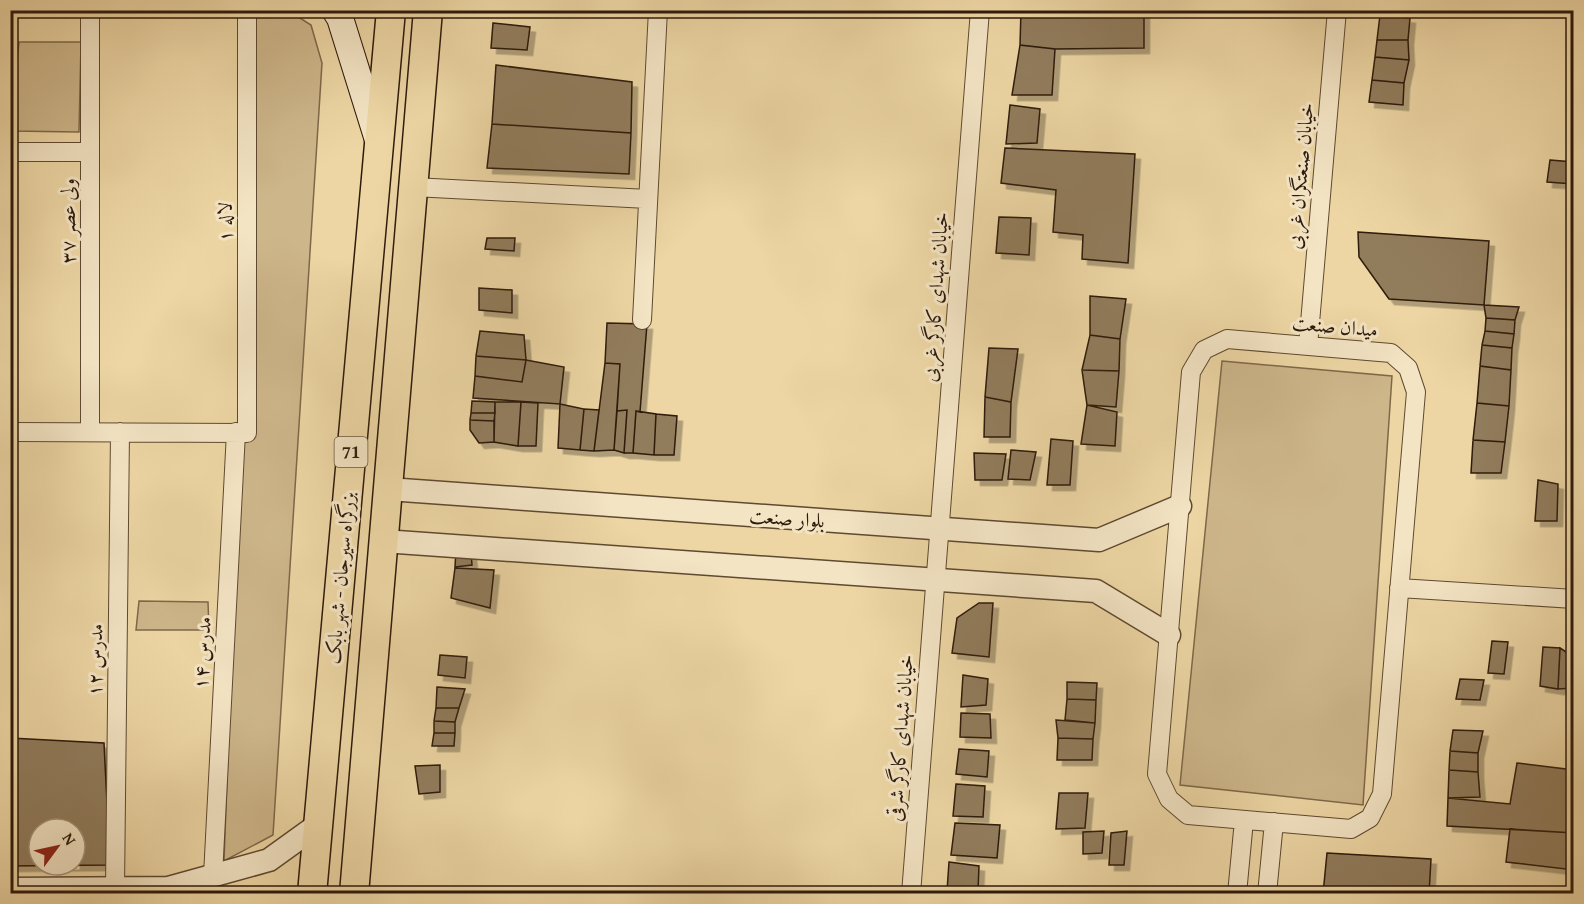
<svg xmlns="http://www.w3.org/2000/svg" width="1584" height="904" viewBox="0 0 1584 904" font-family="'Gentium Book Plus',Amiri,serif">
<defs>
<filter id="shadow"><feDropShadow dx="5.5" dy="5.5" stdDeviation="0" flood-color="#0004"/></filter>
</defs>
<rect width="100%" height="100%" fill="#edd6a4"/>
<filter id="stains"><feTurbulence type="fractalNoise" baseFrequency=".00333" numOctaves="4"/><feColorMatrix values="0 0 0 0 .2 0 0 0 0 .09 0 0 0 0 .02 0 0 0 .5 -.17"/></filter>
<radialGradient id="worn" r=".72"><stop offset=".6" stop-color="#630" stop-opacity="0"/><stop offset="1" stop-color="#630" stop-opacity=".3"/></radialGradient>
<path fill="#cdb68a" stroke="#7e684a" stroke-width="1.5" d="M256,11h33l22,14 11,38 -49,772 -49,26z
M19,42h62l-2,90 -68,-1v-30l2,-1z
M1222,361l170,15 -29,429 -183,-20z
M139,601l69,1 1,28h-73z"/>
<path fill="#917c5b" stroke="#2e1a0b" stroke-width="1.5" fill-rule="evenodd" filter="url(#shadow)" d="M1021,10h123v38l-89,1 -35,-4z
M1380,15l30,3 -2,22h-31z
M493,23l37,4 -3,23 -36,-2z
M1377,40h31l1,20 -34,-3z
M1020,45l35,4 -3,46h-40z
M1375,57l34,3 -5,23 -32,-3z
M496,65l136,17 -1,51 -139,-9z
M1372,80l32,3 -1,22 -34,-3z
M1571,104l3,1v44h-6z
M1010,105l30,4 -3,34 -31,1z
M492,124l139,9 -2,41 -142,-6z
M1005,148l130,6 -7,109 -46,-4 1,-24 -30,-3 3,-42 -55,-7z
M1550,160l24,2v22l-27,-2z
M999,217l32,1 -2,37 -33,-2z
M1358,232l131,9 -5,64 -95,-6 -30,-42z
M487,238h28l-1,13 -29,-2z
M479,288l33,2v23l-33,-3z
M1090,296l36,3 -6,40 -30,-4z
M1484,305l35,2 -4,13 -29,-2z
M1486,318l29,2 -1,14 -29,-3z
M607,323l40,1 -7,88 -4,-1 -3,42h-9l3,-43 -10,1 3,-47 -15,-1z
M480,331l44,4 2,25 -50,-4z
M1485,331l29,3 -2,14 -30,-3z
M1090,335l30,4 -1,32 -37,-1z
M1482,345l30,3 -1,22 -31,-4z
M989,348l29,1 -7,53 -26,-5z
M476,356l50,4 -4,22 -47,-6z
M526,360l38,7 -4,37 -87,-6 2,-22 47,6z
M605,363l15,1 -6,86 -20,1z
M1480,366l31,4 -2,36 -32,-3z
M1082,370l37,1 -3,36 -29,-2z
M985,397l26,5 -1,35h-26z
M472,401l23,1v11h-24z
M495,402h26l-3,44 -24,-4z
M521,402l17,1 -2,43h-18z
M1477,403l32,3 -4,36 -32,-2z
M560,404l24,5 -4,41 -22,-2z
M1087,405l30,7 -2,34 -34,-2z
M584,409l15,1 -5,41 -14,-1z
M627,410l-3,43 -10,-3 3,-39z
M636,411l20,3 -2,41 -21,-2z
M471,413h24l-1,8 -24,-1z
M656,414l21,2 -3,39h-20z
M470,420l24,1v21l-15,1 -9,-13z
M1051,439l22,2 -3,44h-23z
M1473,440l32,2 -4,31h-30z
M1573,445h1v52l-7,-1z
M1011,450l25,2 -6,28 -22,-1z
M974,453l32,1 -4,26h-27z
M1538,480l20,4 -1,37h-22z
M456,550l15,2 1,13 -17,2z
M455,568l39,2 -4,38 -39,-10z
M979,603h14l-4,54 -37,-4 5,-35z
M1492,641l16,1 -4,32 -16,-1z
M1543,647l17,1 -2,41 -18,-3z
M1560,648l14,9v31l-16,1z
M440,655l27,2 -2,21 -27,-3z
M963,675l25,4 -2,26 -25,2z
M1460,679l24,1 -4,20 -24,-1z
M1067,682l30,1 -1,17 -29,-1z
M437,687l28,2 -6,19h-23z
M1067,699l29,1 -1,23 -30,-3z
M436,708h23l-4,14 -21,-1z
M961,713l29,1 1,24 -31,-1z
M1056,720l39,3 -2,16 -35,-1z
M434,721l21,1v11h-21z
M1453,730l30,1 -5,22 -28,-2z
M434,733h21l-1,13h-22z
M10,738l94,5 6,122 -100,1zM39,829h36v36h-36z
M1058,738l35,1 -1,21h-35z
M959,749l30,2 -2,26 -31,-3z
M1450,751l28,2v19l-29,-2z
M1517,763l57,7v63l-127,-7 1,-28 62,6z
M440,765v27l-21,2 -4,-28z
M1449,770l29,2 2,25 -32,1z
M956,784l29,2 -2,31 -30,-1z
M1059,793h29l-3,35 -29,1z
M955,823l45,2 -3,33 -46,-3z
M1510,829l64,4v37l-68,-8z
M1104,831l-2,22 -19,1v-22z
M1127,831l-3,34h-15l2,-32z
M1327,853l104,6 -2,35h-106z
M949,862l30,4 -1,25h-31z
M947,891h37v3h-37z"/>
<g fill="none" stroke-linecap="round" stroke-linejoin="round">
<g stroke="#5e4931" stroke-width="20">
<path id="minor" d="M90,10v422
M10,152h80
M413,187l235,12
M642,320l16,-310
M1227,339l164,14 17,15 8,24 -34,402 -12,24 -19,11 -163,-14 -19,-16 -12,-25 34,-402 13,-22z
M1308,346l29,-336
M10,432l237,1v-423
M1399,588l175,11
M213,876l23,-444
M115,889l5,-457
M911,894l69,-884
M1237,894l7,-74
M1267,894l7,-72"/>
</g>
<g stroke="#5e4931" stroke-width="25">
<path id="tertiary" d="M388,489l711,51 81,-34
M383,541l713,50 73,44
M10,889l158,-1 101,-28 50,-36"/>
</g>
<g stroke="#2e1a0b" stroke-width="28">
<path id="secondary" d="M335,10l5,8 38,122"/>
</g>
<g stroke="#2e1a0b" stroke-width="31">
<path id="trunk" d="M312,894l79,-884
M354,894l74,-884"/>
</g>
<use href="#minor" stroke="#f3e4c4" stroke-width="18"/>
<use href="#tertiary" stroke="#f3e4c4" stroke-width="22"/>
<use href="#secondary" stroke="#f3e4c4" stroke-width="26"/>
<use href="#trunk" stroke="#edd6a4" stroke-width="28"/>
</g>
<g text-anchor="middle" stroke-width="6" stroke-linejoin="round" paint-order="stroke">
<rect fill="#f3e4c4" stroke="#695742" stroke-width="1.5" x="334.5" y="437" width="33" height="30" rx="4.5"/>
<g font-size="18" font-weight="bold" fill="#2e1a0b">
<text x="351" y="458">71</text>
</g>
<g font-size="20" fill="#2e1a0b" stroke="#f3e4c4">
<text transform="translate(1300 176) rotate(-85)" y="7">خیابان صنعتگران غربی</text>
<text transform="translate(68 221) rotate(-90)" y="7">ولی عصر ۳۷</text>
<text transform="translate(225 222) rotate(-90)" y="7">لاله ۱</text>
<text transform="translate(935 297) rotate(-86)" y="7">خیابان شهدای کارگر غربی</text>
<text transform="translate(1335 326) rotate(5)" y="7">میدان صنعت</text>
<text transform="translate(787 518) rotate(4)" y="7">بلوار صنعت</text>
<text transform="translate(340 578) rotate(-85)" y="7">بزرگراه سیرجان - شهر بابک</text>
<text transform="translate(202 653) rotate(-87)" y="7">مدرس ۱۴</text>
<text transform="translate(95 660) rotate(-89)" y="7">مدرس ۱۲</text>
<text transform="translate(900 738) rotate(-86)" y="7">خیابان شهدای کارگر شرقی</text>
</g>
</g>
<rect width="1584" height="904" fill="none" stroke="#edd6a4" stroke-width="36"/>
<rect x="12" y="12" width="1560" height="880" fill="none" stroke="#2e1a0b" stroke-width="3"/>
<rect x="18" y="18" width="1548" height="868" fill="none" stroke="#2e1a0b" stroke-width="1.5"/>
<g transform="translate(57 847) rotate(57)"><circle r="28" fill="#f3e4c4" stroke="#a4937a" stroke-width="1.5"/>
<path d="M0-4.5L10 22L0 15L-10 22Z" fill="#8f2418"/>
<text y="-9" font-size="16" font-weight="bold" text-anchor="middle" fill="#2e1a0b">N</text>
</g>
<rect width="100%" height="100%" filter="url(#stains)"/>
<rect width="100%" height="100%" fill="url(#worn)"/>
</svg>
